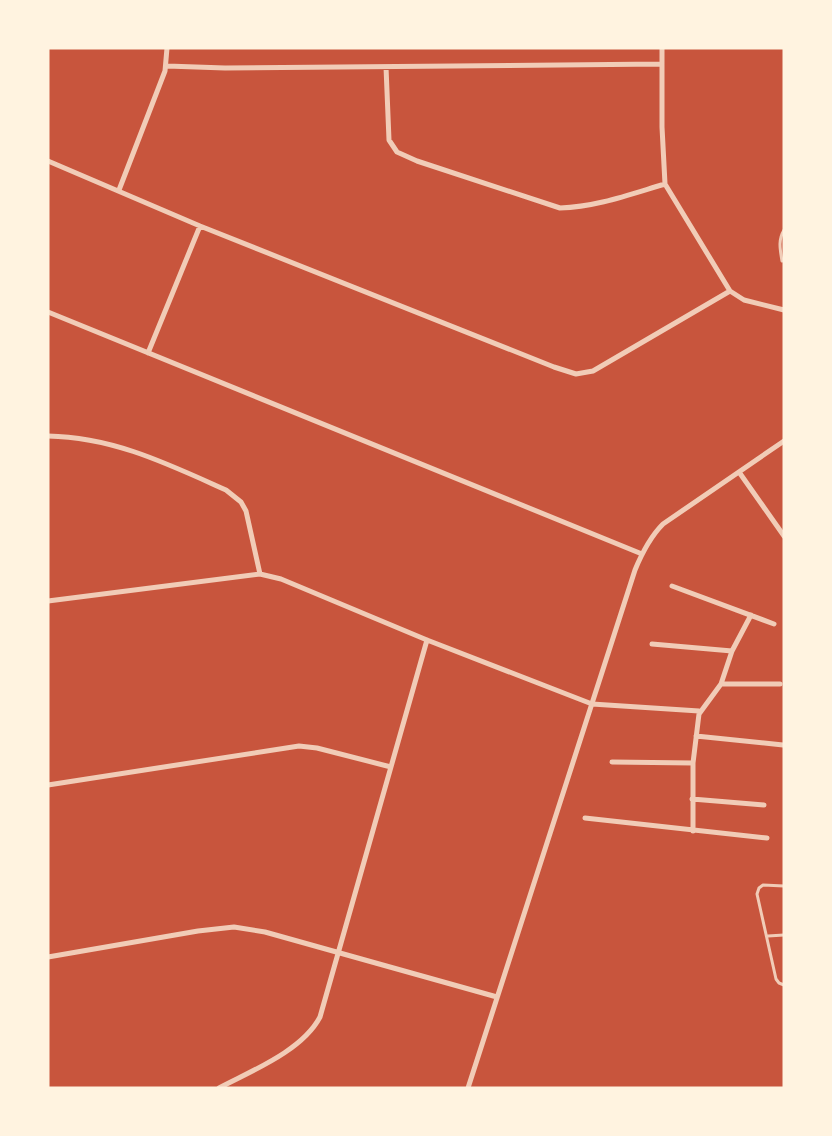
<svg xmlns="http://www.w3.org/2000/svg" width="832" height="1136" viewBox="0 0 832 1136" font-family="Raleway,sans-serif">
<rect width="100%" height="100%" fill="#c8553d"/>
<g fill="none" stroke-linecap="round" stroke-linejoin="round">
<path stroke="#f1ccb7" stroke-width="3" d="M782,261c-2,-12 -4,-21 2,-31
M784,886l-21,-1 -4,3 -2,6 19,85 3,4 5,2
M768,936l16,-1"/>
<path stroke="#f1ccb7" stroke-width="5" d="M662,48v79l3,57 65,107 14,9 40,10
M167,66l58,2 437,-4
M386,67l3,73 8,12 20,9 143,47c36,-1 71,-14 105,-24
M48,161l152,65 354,141 22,7 17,-3 137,-80
M119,190l46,-119 2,-23
M48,312l594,242
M148,353l52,-127
M48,436c65,1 120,28 178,54l15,12 5,9 14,63
M739,472l45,64
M672,586l102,38
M48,601l212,-27 21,5 146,61 165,64 107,7
M652,644l80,7
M721,684h59
M696,736l87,9
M612,762l81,1
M48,785l251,-39 18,2 74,19
M692,799l72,6
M585,818l182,20
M693,831v-68l6,-49 22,-30 11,-33 19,-36
M48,957l150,-26 36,-4 31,5 232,65
M219,1088c32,-17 83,-37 101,-71l107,-377
M468,1088l167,-518c7,-17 15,-33 28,-46l121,-83"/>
</g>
<rect width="832" height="1136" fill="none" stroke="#fff3e0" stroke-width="99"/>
</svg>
